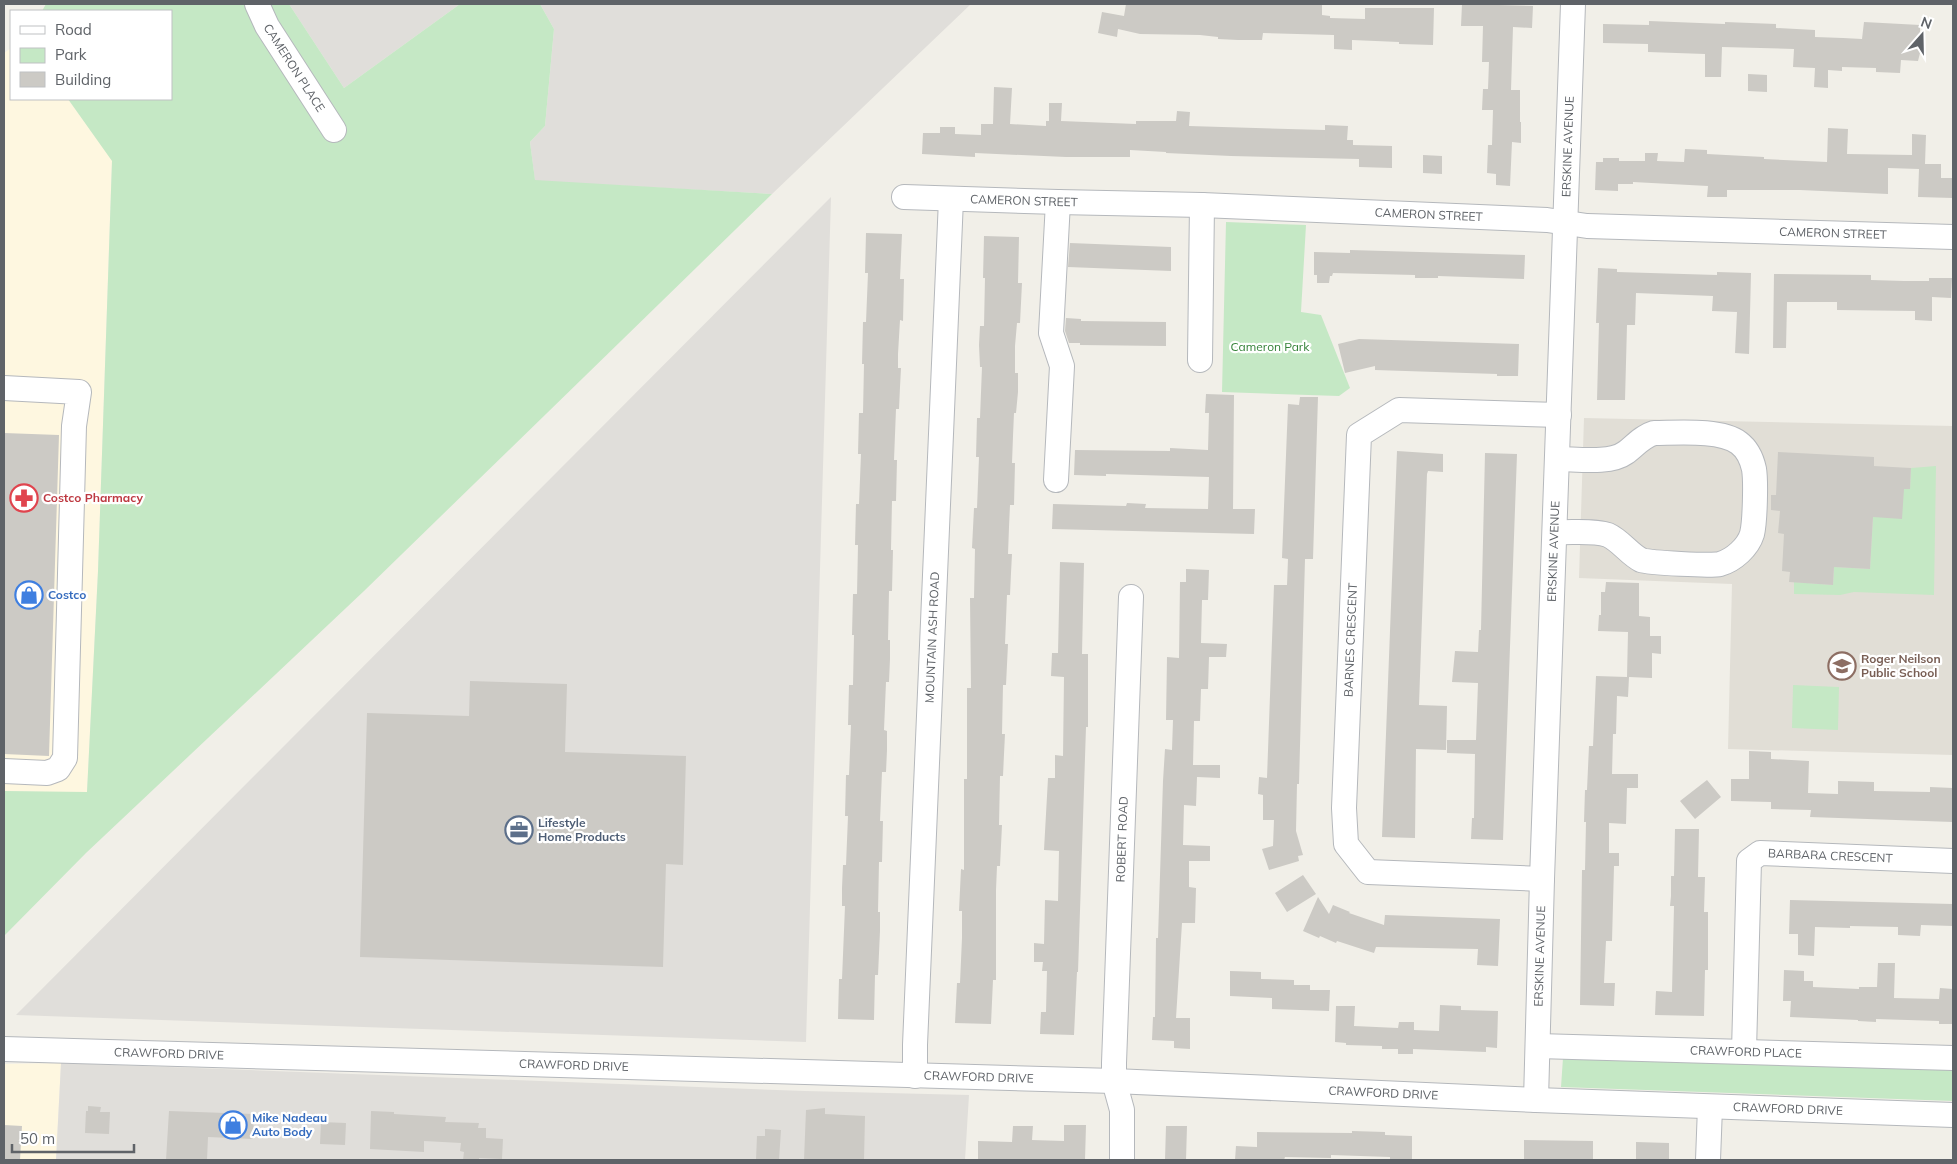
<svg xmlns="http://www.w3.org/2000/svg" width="1957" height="1164" viewBox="0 0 1957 1164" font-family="Mulish,sans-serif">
<rect width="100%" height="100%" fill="#f1efe8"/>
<path fill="#fef7e0" d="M11,48v51h57l44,61 -14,411 -11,222 -83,-2v-738z
M61,1063l-5,97h-52v-96z"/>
<path fill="#e0deda" d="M289,4h171l-116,84z
M540,4h431l-199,190 -237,-13 -5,-39 15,-16 9,-97z
M831,197l-25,845 -790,-27z
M61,1063l744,28 164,4 -4,65h-909z"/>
<path fill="#e1ded6" d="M1584,418l369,8v329l-225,-6 4,-165 -153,-6z"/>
<path fill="#c5e8c5" d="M46,4h243l55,84 116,-84h80l14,25 -9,97 -15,16 5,38 237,14 -408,397 -278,262 -82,83v-145l83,1 11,-221 14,-410 -44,-62h103v-88h-129z
M1226,222l80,3 -5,87 20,3 29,73 -11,8 -117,-4z
M1936,466l-2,129 -80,-3 -14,3 -46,-1v-12l39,3 1,-18 36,2 3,-52 31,-28h6l1,-21z
M1793,685l46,2 -1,43 -46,-2z
M1563,1058l390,10v33l-392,-14z"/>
<path fill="#cccac5" d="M1126,4l196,1v10l8,1v2l35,1v-11h69l-1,37 -34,-1v-2l-47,-2v10l-18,-1v-14l-71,-2 -1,7h-24l-20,-1v-2l-18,-2 -60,-1 -22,-5 -1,8 -19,-4 4,-21 22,4z
M1462,4l71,2 -1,22 -19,-1 -2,63h9v32h1v21l-9,-1 -2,44 -14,-1v-11l-9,-1 1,-28h4l1,-35h-11l1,-21h5l1,-27h-7l1,-36h-22z
M1649,21l76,3v-2l51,2v4l39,2v7l28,1 19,1 2,-17 56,3v28l-2,8 -17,-1 -1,13 -24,-1v-4l-34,-1v4l-14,-1v18l-14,-1 1,-19 -22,-1 1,-18 -72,-2 -1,30h-16v-23l-57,-2v-8l-45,-1v-19l46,1z
M1748,74l19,1v17l-19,-1z
M994,87l18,1 -2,36 36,2v-5h3v-18h13l-1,18 75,3v-3h40l1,-10 13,1 -1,14 136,4v-5l23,1 -1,14h6v5l39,1v22l-33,-1v-8l-128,-3 -65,-3v-1l-36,-2v7h-64l-91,-4v4l-53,-3 1,-21h17v-6h15v7l26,1v-11h12z
M1828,128l20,1 -1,25 65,1v-21l14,1 -1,29h16v14h12v20l-35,-1 1,-28 -31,-1v26l-88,-4h-73v7h-20l1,-11 -75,-4v2h-15v7l-23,-1 1,-28h7v-4h16v3h26v-8h13l-1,8 27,1 1,-13 22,1v4l57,3v2l63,3z
M1423,155l19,1v18l-19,-1z
M866,233l36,1 -2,45h4l-1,42 -3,-1 -2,34v14h3l-1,19 -1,22h-3l-2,51h3l-1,41h-4l-1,49h2l-1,41h-3l-1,49h2v19l-1,23h-3l-2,48 3,1v19l-1,22h-4l-2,49h3l-1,41h-3l-1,50h2v19l-2,44h-3l-1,45 -36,-1 1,-40h3l3,-73h-3v-18l1,-23h3l2,-49h-3l1,-41h3l2,-50h-3l1,-40h4l1,-50h-2l1,-41h4l1,-49h-3l1,-41h3l2,-50h-3l1,-41h4l1,-49h-2l1,-42h3l2,-49h-3z
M984,236l35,1 -1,46h4l-2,40h-3l-2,23v27h3v19l-2,21h-2l-1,23 -1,27h3l-1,42h-4l-1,22 -1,27h4l-1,19 -1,22h-3l-2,49h3l-2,41h-3l-1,49h3l-1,20 -1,22h-3l-1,49h3l-2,41h-3l-1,24v90h-3l-2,44 -36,-1 2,-40h3l2,-45v-27h-3l2,-42 3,1v-91h3v-91h4l-1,-90h4l1,-49 -3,-1 2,-40h3l2,-51h-3l1,-39h3l2,-51h-2l-1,-22 1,-19h4l1,-48h-2z
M1070,243l101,4v24l-103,-4z
M1350,250l175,5 -1,24 -86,-3v2h-23v-3l-82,-2 -1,3h-2l-1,7h-12v-8h-3v-23l36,1z
M1598,268l19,1v3l100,3v-3l34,1 -2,81 -14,-1 2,-41 -25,-1 1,-15 -77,-3 -1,32h-8l-2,75h-28l2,-77h-3z
M1774,274l97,1v5l33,1h25v-3h23l-1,20 -19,-1v24l-17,-1v-9l-78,-1v-8h-50l-1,46h-13z
M1066,318l15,1v2l85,1v24l-86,-1v-2h-11l-4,-12z
M1359,339l160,5 -1,32h-21v-2l-122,-4v-4l-30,7 -7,-29z
M1206,394l28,1 -1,114h22l-1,25 -202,-5 1,-25 73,2 1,-3 19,1 -1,4 63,1 1,-32 -103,-3v2l-32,-1 1,-25 95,1v-3l38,2 1,-37h-4z
M1300,397h18l-5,162h-8l-5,187 -1,38h-2l-1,47 7,24 -5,1 1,5 -30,9 -7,-21 11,-3 1,-26h-11v-25l-5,-1 1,-17 8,1 7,-193h13l1,-26 -6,-1 6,-154 11,1z
M4,433l55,2 -10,321 -45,-2z
M1397,451l46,3v18l-15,-1 -1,3 -8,231 28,1 -1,44 -30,-1 -1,89 -33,-1z
M1778,452l96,5v9l37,2 -1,21h-6l-2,30 -29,-2 -3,52 -36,-2 -1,18 -44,-3 1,-10 -8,-1 2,-37 -6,-1 2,-22 -9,-1v-15h5z
M1485,453l32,1 -14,386 -32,-1 1,-21h2l1,-64 -28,-1v-13h29l2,-57 -26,-1 3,-31 23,1 1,-22h2z
M1060,562l24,1 -2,91h6v73h-2l-8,245h-1l-3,63 -34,-1 1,-22h5l1,-41h-5l1,-9h-9v-19l10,1 1,-44 13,1 1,-50 -15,-1 4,-72h7v-23l8,1 1,-79 -13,-1 1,-23h6z
M1186,569l23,1 -1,30h-6l-1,43 26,1 -1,13h-17l-1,32h-7l-1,32h-6l-1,44h27v13l-23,-1 -1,29 -12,-1 -1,40 27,1v15h-21v26l7,1 -1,35h-13l-6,95h14v31l-16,-1v-7l-22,-1 1,-23h2l1,-79h2l5,-157 2,-32 7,1 1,-30h-7l1,-63 12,1 1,-76h6z
M1606,582l33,1v33l11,1v19h11v18l-9,-1v25l-23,-1 -1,20 -11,-1 -1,38h-3l-1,40h26v14h-11l-1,36 -17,-1v30h10v13h-5l-2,75h-6l-2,42h11l-1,23 -34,-1 2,-135h3l1,-48h-2l1,-32h2l2,-44h4l3,-70 31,1 1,-45 -30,-1 1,-16h2v-23h4z
M470,681l97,3 -2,68 121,4 -3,109 -17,-1 -3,103 -303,-10 7,-244 102,3z
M1749,751l22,1v7l38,2 -1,32 30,1v-13l36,1v9l56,1v-5l23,1v34l-143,-5 1,-7 -40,-1v-7l-40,-1v-22h18z
M1707,780l14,17 -26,22 -15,-18z
M1675,829h24l-1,48h7l-1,35h4v58h-3l-1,46 -49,-1 1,-24 16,1 2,-86h-4l1,-10v-20h3z
M1303,875l13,19 -29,18 -12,-19z
M1318,897l11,17 4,-9 17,7 -1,1 35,12 1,-10 115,4 -2,47 -21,-1 1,-16 -102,-2 -2,6 -37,-12 -1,2 -16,-7 -1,2 -16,-7z
M1790,900l163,4v22l-32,-1 -1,11 -22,-1v-8l-48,-1v2l-35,-1 -1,29 -16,-1v-21h-9z
M1878,963h17l-1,35 45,1 1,-11 13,1v35h-14v-3l-63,-2v3l-18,-1v-1l-68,-3 1,-16h-8l1,-31 20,1v10h9v6l46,2v-2h18z
M1230,971l31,1v7l33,1v5h16v5h20l-1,21 -57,-2v-11l-42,-2z
M1440,1005l21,1v4l37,1 -1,37 -11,-1v5l-73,-3v5h-15v-5h-16v-3l-36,-1v-2l-11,-1 1,-36h19l-1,20 44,2 1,-6h15v8l25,1z
M88,1106l13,1 -1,5h10l-1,22 -24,-1 1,-22h2z
M825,1108v6l40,2 -1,44h-60l2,-50z
M169,1111l85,3 -1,25 -45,-2 -1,23h-41z
M371,1111l23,1v2l52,3 -1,5 34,1 -1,5h8v10l17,1 -1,20 -23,-1v2h-16l1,-8 -4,-1 1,-8 -37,-2v11l-54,-3z
M321,1122l25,1 -1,22 -25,-1z
M4,1125l18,1 -2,34h-16z
M1064,1125h22l-1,35h-107v-19l34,1 1,-16h20l-1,14 32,1z
M1166,1126h21l-1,34h-21z
M765,1129l16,1 -2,30h-23l1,-24h8z
M1352,1131l33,1v3l27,1v24h-22v-3l-59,-2v3l-46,-1 -1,3h-49l1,-14 21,1v-15l95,1z
M1524,1140l69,1v19h-69z
M1636,1142l33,1v17h-33z"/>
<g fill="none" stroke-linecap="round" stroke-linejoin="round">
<g stroke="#b5b8bc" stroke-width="26">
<g id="minor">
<path id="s1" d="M257,4l10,22 67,104"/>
<path id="s2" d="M904,197l154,5 144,3 345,15 40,6 366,11"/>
<path d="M1200,360l2,-155"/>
<path d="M4,388l75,4 -5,34 -9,332 -7,11 -11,4 -43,-2"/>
<path d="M1056,480l6,-114 -11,-33 7,-131"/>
<path d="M1555,532c16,1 38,-2 53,3 13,6 21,19 33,25 9,3 70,6 79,4 14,-4 28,-17 32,-30 3,-12 4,-53 2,-65 -2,-9 -7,-20 -15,-26 -18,-14 -63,-10 -85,-10 -13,4 -19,13 -29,20 -15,11 -49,6 -67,6"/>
<path id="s3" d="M1542,879l-174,-7 -22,-28 -2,-36 15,-373 40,-25 160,5"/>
<path id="s4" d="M1538,1046l415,12"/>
<path id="s5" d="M4,1049l1110,32 422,19 417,15"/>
<path id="s6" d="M1744,1051l5,-190 11,-8 193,8"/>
<path id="s7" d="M915,1076v-31l36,-846"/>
<path id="s8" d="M1536,1100l6,-221 31,-875"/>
<path id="s9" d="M1122,1160v-50l-8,-29v-18l17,-466"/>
<path d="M1708,1160l2,-53"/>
</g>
</g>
<use href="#minor" stroke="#fff" stroke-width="24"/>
</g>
<defs>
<g id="pharmacy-ring" transform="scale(1.4375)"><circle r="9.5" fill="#fff" stroke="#e0444e" stroke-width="1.5"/><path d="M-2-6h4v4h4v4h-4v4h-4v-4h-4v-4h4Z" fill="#e0444e"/></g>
<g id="shop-ring" transform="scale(1.4375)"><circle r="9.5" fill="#fff" stroke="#3f7fe0" stroke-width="1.5"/><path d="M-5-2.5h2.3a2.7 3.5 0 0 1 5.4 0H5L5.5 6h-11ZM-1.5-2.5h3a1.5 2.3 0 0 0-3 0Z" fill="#3f7fe0"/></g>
<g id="school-ring" transform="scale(1.4375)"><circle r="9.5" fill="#fff" stroke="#8d6e63" stroke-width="1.5"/><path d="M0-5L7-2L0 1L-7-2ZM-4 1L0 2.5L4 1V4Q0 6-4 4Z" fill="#8d6e63"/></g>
<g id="office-ring" transform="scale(1.4375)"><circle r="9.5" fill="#fff" stroke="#5c6f8a" stroke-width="1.5"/><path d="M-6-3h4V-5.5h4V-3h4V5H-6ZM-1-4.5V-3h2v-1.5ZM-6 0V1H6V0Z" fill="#5c6f8a"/></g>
</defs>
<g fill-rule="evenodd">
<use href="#pharmacy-ring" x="24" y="498"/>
<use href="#shop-ring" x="29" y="595"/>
<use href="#school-ring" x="1842" y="666"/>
<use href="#office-ring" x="519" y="830"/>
<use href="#shop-ring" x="233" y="1125"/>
</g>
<g text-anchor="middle" stroke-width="4.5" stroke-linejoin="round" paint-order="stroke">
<g font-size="12" fill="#5f6368" stroke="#fff">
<text dy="4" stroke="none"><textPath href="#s1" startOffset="74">CAMERON PLACE</textPath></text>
<text dy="4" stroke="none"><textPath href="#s8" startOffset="954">ERSKINE AVENUE</textPath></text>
<text dy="4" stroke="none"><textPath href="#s2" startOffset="120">CAMERON STREET</textPath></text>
<text dy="4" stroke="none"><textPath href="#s2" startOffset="525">CAMERON STREET</textPath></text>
<text dy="4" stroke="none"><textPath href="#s2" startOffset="930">CAMERON STREET</textPath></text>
<text dy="4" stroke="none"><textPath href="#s8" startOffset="549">ERSKINE AVENUE</textPath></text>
<text dy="4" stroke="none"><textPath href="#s7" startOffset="439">MOUNTAIN ASH ROAD</textPath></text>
<text dy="4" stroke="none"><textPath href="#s3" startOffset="414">BARNES CRESCENT</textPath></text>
<text dy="4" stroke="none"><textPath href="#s9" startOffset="322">ROBERT ROAD</textPath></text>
<text dy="4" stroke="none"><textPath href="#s6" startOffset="274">BARBARA CRESCENT</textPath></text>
<text dy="4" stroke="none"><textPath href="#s8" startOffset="144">ERSKINE AVENUE</textPath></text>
<text dy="4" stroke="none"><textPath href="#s4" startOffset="208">CRAWFORD PLACE</textPath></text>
<text dy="4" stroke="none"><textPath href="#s5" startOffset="165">CRAWFORD DRIVE</textPath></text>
<text dy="4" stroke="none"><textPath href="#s5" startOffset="570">CRAWFORD DRIVE</textPath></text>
<text dy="4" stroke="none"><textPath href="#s5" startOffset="975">CRAWFORD DRIVE</textPath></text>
<text dy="4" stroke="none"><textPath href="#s5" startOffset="1380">CRAWFORD DRIVE</textPath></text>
<text dy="4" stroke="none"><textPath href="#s5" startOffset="1785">CRAWFORD DRIVE</textPath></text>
</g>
<g font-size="12" fill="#348238" stroke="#fff">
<text x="1270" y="351">Cameron Park</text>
</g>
<g font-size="12" font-weight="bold" fill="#be3a42" stroke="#fff" text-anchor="start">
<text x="43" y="502">Costco Pharmacy</text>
</g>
<g font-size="12" font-weight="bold" fill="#366cbe" stroke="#fff" text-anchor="start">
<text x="48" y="599">Costco</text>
<text x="252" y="1122">Mike Nadeau<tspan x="252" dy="14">Auto Body</tspan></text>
</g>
<g font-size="12" font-weight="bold" fill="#785e54" stroke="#fff" text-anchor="start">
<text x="1861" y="663">Roger Neilson<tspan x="1861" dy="14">Public School</tspan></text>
</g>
<g font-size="12" font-weight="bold" fill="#4e5e75" stroke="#fff" text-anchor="start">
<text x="538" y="827">Lifestyle<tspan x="538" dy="14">Home Products</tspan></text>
</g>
</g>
<rect width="1957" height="1164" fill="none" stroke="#5f6368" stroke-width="10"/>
<rect x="10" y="10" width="162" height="90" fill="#ffffff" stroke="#bfc1c3"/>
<rect x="20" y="26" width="25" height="8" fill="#ffffff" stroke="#bfc1c3"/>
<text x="55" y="35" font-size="15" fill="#5f6368">Road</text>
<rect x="20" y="48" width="25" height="15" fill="#c5e8c5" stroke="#bfc1c3"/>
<text x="55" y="60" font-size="15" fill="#5f6368">Park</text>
<rect x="20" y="72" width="25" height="15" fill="#cccac5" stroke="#bfc1c3"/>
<text x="55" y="85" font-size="15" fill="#5f6368">Building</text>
<g transform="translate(1922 35) rotate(20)" stroke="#ffffff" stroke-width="4" paint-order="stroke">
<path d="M0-4L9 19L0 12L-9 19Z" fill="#5f6368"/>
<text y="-8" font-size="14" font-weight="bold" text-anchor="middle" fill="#5f6368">N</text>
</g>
<path d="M12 1144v8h122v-8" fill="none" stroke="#5f6368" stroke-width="2.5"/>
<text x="20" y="1144" font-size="15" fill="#5f6368" stroke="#ffffff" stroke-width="4" paint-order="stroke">50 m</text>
</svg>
